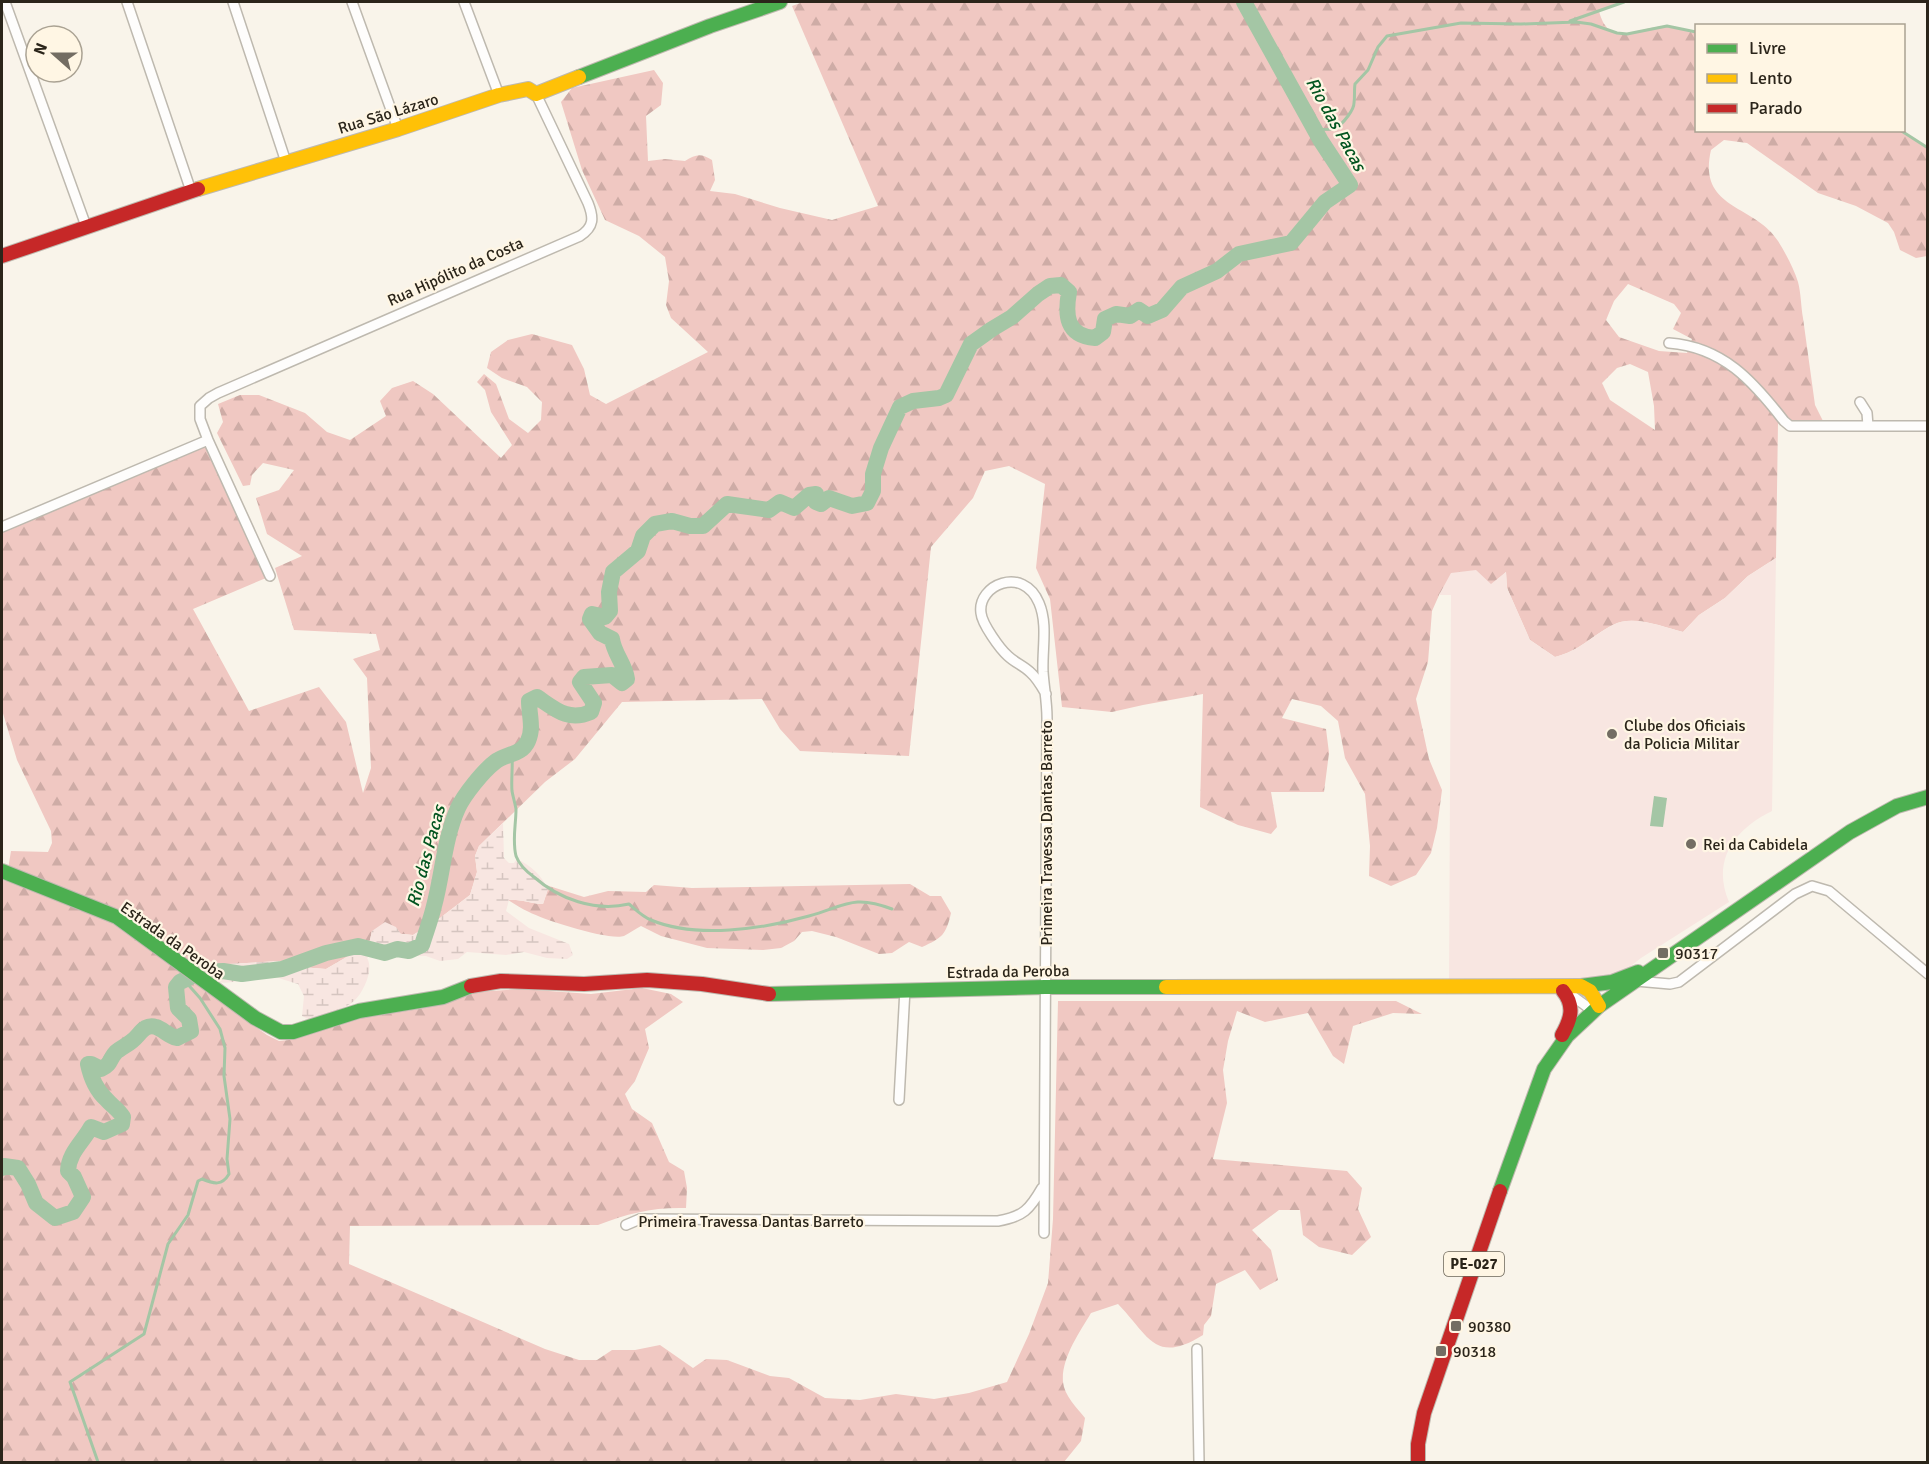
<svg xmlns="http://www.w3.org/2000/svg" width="1929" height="1464" viewBox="0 0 1929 1464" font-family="Signika,sans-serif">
<defs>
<pattern id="forest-firs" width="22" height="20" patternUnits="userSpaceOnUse" patternTransform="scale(1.5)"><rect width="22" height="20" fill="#f0c8c2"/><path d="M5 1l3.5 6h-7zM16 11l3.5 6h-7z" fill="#ceaca6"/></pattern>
<pattern id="wetland-marsh" width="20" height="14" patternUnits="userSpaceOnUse" patternTransform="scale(1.5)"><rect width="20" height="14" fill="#f8e6e1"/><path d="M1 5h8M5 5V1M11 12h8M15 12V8" fill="none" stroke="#d5c5c0"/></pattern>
</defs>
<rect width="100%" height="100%" fill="#f9f4ea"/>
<path fill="url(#forest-firs)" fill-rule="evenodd" d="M803,2h821l-25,9c10,40 41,14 69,15 9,1 19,4 28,6v98l204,1 27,17v108l-11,2 -16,-8 -6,-18 -6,-9 -32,-17 -38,-13 -71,-50 -23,-3 -13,10c-14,60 44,54 67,91 7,11 16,28 20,41 3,11 3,25 5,36 4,29 8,58 12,87l8,16 1,10h-35l-11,-8 -2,135 -28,18 -23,22 -26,17 -16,17c-19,-5 -51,-18 -70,-7 -22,11 -33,26 -58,32l-25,-17 -23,-52 -1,-16 -15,13 -51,8 -8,18 -4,51 -12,37 13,60 13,31 -5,38 -6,25 -15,22 -25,11 -22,-10 1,-30 -5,-52 -20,-36 -7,-37 -17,-15 -29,-7 -10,19 44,11 3,24 -5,39h-53l6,35 -6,7 -33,-9 -38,-18 3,-113 -60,11 -31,7 -50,-5 -12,-108 -14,-31 9,-84 -36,-18 -24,5 -12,27 -42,49 -22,209 -109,-5 -20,-22 -18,-30 -140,3 -47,57 -30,23 -66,64 -4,10 2,16 -7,23 -30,23 -27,17 -41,-4 -3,13 -43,25 -26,-2 -20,-6 -52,3 -47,9 86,62 12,6 10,-1 70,-22 66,-10 52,-16 43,-3 71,5 51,-6 29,6 12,8 -38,27 4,19 -14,33 -10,13 7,15 20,14 17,39 15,9 3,17 -1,20c-32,-1 -58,5 -88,17l-248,1 -1,38 196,85 34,11h18l15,-10h23l25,-5 33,23 13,-9 21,1 43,16 19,2 36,20 35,2 36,-6 38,5 35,-6 38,-11 22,-48 19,-51 5,-64 5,-218h338l26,13 -29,-1 -40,13 -9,38 -11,-8 -25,-43 -43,9 -28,-11 -9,30 -5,29 4,33 -14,56 134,12 15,17 -4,21 13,28 -19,18 -33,-8 -16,-12 -3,-25h-21l-27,20 19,20 7,30 -18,10 -15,-20 -29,14 -5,32 -7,9 -1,10c-48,30 -54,1 -85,-31l-27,9c-11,19 -30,45 -28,69 1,13 14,26 22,36l-4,23 -17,21h-1062v-582l4,1 5,-30 37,1 4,-9 -1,-12 -34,-71 -15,-50v-179l205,-86 59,133 -73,31 56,102 70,-24 27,35 17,71 8,-25 -4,-90 -14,-19 27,-9 -4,-16 -82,-4 -19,-62 27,-12 -35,-22 -11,-36 23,-8 15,-20 -31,-7 -11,12 -2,10 -7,1 -26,-53 6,-11 -5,-18 22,-9h19l46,18 22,19 23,8 36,-24 -6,-15 12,-13 21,-7 20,13 68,64 11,-13 -21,-33 -6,-22 -8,-8 7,-8 12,10 13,35 19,14 13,-13 1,-18 -15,-15 -25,-9 -15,-10 4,-16 17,-12 24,-6 40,11 12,24 6,26 16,9 102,-52 -37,-34 -5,-13 3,-24 -4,-24 -26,-21 -34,-16 -23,-50 -21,-68 11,-14 82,-18 9,13 -2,22 -15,11 2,45 17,-2 20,2c11,-7 16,-8 27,-1l3,20 -5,11 25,3 45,14 52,12 46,-14 -86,-200zM1628,284l46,20 7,9 -8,16 19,10 -5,14 -28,-2 -40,-14 -13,-17 8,-19zM1630,364l18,8 6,34 1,24 -45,-30 -8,-17 15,-15z
M910,884l20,12h11l10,17c-5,22 -9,25 -29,34l-13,-5 -17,11 -13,1 -43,-17 -24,-6 -10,1 -8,9 -13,7 -18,2 -56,-2 -46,-12 -20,-10c-6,3 -11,7 -17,10 -14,5 -80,-16 -95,-24 -7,-3 -14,-8 -21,-12 14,-1 22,4 35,4l5,-15 -2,-4 38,12 24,-6 38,1 8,-7 38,3z"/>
<path fill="url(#wetland-marsh)" d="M503,823l1,35 5,5h5l3,-4c15,7 24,16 31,30l-5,15c-13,0 -22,-5 -34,-4l-3,11 23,17 40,16 4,11 -6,4 -20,-1 -23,-6 -18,3 -39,-3 -9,7 -18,2 -14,-5 -55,-1 -4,3c7,11 -3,34 -13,43 -8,8 -32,13 -44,19l-8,-4 2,-20 -6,-12c-9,-2 -19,-7 -28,-8 -29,-2 -48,21 -72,-8l30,-4 53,-3 19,6 26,2 43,-25 3,-13 13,-9 11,5 5,7 12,1 27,-17 30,-23 7,-23 -2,-16 4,-10z"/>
<path fill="#f8e6e1" d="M1776,558l-4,253c-37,18 -61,49 -43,91l-88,56 -18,14 -30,7 -144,3 2,-387h-12l12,-22 25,-3 15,14 15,-12 1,16 23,52 25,17c26,-7 36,-21 58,-32 19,-11 50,2 70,7l16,-17 26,-17 23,-22z"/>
<path fill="#a4c6a5" d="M1654,796l13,2 -4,29 -13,-1z"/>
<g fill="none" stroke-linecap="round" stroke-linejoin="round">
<path stroke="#a4c6a5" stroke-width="3" d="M1570,21l54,-19
M1315,129c17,1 22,2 33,-13 3,-4 6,-8 6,-13 1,-6 0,-13 1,-19l13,-14 10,-23 9,-11 74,-13 60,1 55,-2 15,2 26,9 10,1 40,-8 29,6
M1900,130l28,18
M512,754c1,12 -1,25 0,37 1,6 3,12 4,18 0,16 -4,31 0,47 3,8 11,16 18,21 25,22 61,35 95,27 7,6 14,13 22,16 45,19 112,9 158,-4 36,-10 44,-22 83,-7
M98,1462l-28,-80 74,-48 24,-90 20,-29 10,-34 4,-2c12,5 20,7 27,-5l-2,-15 3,-40 -6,-43 1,-28 -5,-19 -20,-31 -16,-18"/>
<path stroke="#a4c6a5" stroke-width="16" d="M2,1168l2,-2 14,2 10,16 8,19 19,15 18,-6 10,-15 -9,-20 -6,-6c1,-19 15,-29 23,-44l13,5 18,-8 1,-7c-5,-8 -11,-11 -17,-18 -10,-9 -15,-21 -18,-35h3l10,5c11,-5 8,-10 15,-17 5,-4 11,-7 16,-11 8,-6 12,-18 24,-14 7,2 12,9 21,11l14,-7 -2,-12 -11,-11 -2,-21 4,-5 20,-10 23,-1 19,3 40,-5 44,-16 32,-7 27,7 12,-4 12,2 13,-6c4,-13 9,-26 12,-39 9,-33 10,-67 24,-98 6,-13 25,-37 37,-46 11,-9 26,-6 33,-21 6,-13 1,-26 1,-40l8,-4c18,12 31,25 54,15l3,-9 -14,-21 4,-5 28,-2 10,8 5,-4c-2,-15 -13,-25 -15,-40l-12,-6 -10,-14 2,-5 13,3 5,-6 -1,-19 4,-20 25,-21 5,-15 12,-12 17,-3 18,5h13l24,-22 42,6 11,-8 14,6 15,-13 7,-1v8l5,2 8,-6 23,8 15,-3 6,-12v-17l8,-26 19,-41 13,-6 26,-3 7,-3 25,-51 21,-15 20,-12 26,-23 12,-8 11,-1 8,7c-4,23 -3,44 26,46l8,-6 2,-13 11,-5 14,2 9,-6 9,6 14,-6 20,-23 35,-16 22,-17 52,-11 34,-41 25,-17 -29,-44 -77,-139"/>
<g stroke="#beb9af" stroke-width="12">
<path id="street" d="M5,2l81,224
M127,2l64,189
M233,2l53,160
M352,2l46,127
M464,2l35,93
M1669,343c54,4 84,38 115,78l6,5h138
M1860,402l7,11 1,13
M2,527l206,-87
M270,576l-62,-136 -8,-21v-13l9,-8 9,-5 362,-157c14,-9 14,-18 8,-33l-52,-109
M1636,981l34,3 9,-2 116,-88 17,-8 17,5 99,83
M1567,992l26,19
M899,1100l6,-111
M626,1225l14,-6 358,2c25,-4 32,-12 44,-33
M1044,1233l3,-515c0,-16 -3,-31 -4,-46 -1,-23 5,-48 -4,-69 -16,-38 -62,-18 -58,10 1,11 19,36 27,43 6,6 16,10 22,16 7,6 12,15 16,22
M1197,1349l2,113"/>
</g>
<g stroke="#beb9af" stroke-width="16">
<path id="fast" d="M579,77l131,-51 70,-24
M2,871l115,46 138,101 26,14h12l66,-21 84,-14 28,-11
M1581,986l31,-4 26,-10
M769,994l276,-7h121
M1500,1191l44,-122 23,-33 32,-30 251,-174 47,-26 31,-9"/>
</g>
<g stroke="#beb9af" stroke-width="16">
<path id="slow" d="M198,189l200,-60 101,-34 29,-6 8,5 43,-17
M1166,987l415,-1 9,5 9,15"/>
</g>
<g stroke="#beb9af" stroke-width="16">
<path id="jam" d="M2,256l196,-67
M471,986l30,-5 83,3 63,-4 55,4 67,10
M1562,1035c9,-16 13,-29 1,-44
M1418,1462v-18l6,-31 76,-222"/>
</g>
<use href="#street" stroke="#fefdfc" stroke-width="9"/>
<use href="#fast" stroke="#4caf50" stroke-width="14"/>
<use href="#slow" stroke="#ffc107" stroke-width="14"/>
<use href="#jam" stroke="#c62828" stroke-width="14"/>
</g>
<g fill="#736d63" stroke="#fff6e4" stroke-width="2">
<circle cx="1612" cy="734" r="6"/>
<circle cx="1691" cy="844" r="6"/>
<rect x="1657" y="947" width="12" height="12" rx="3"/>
<rect x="1450" y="1320" width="12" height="12" rx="3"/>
<rect x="1435" y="1345" width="12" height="12" rx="3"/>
</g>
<g text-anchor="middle" stroke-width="4.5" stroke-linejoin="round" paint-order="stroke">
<rect fill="#fff6e4" stroke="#6b6457" stroke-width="1.5" x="1444" y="1252" width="60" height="24" rx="4.5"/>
<g font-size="15" font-weight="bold" fill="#2b251a">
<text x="1474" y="1269">PE-027</text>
</g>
<g font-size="16" fill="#2b251a" stroke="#fff6e4">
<text transform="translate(388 113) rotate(-17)" y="6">Rua São Lázaro</text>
<text transform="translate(455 271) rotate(-24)" y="6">Rua Hipólito da Costa</text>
<text transform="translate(1046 833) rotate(-90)" y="6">Primeira Travessa Dantas Barreto</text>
<text transform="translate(173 940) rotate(35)" y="6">Estrada da Peroba</text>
<text transform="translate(1008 971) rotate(-1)" y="6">Estrada da Peroba</text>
<text x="751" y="1227">Primeira Travessa Dantas Barreto</text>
</g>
<g font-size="16" fill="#2b251a" stroke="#fff6e4" text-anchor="start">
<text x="1624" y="731">Clube dos Oficiais<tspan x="1624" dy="18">da Policia Militar</tspan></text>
<text x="1703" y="850">Rei da Cabidela</text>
<text x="1675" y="959">90317</text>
<text x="1468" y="1332">90380</text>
<text x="1453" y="1357">90318</text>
</g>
<g font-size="18" font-style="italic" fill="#035520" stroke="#fff6e4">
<text transform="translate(1336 124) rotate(61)" y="6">Rio das Pacas</text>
<text transform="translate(426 856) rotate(-75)" y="6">Rio das Pacas</text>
</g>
</g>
<rect width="1929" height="1464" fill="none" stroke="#2b251a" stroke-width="6"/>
<rect x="1695" y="24" width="210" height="108" fill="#fff6e4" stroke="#aaa293" stroke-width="1.5"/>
<rect x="1707" y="44" width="30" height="9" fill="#4caf50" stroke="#aaa293" stroke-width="1.5"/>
<text x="1749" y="54" font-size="18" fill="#2b251a">Livre</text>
<rect x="1707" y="74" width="30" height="9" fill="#ffc107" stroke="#aaa293" stroke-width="1.5"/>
<text x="1749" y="84" font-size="18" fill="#2b251a">Lento</text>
<rect x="1707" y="104" width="30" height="9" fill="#c62828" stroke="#aaa293" stroke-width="1.5"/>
<text x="1749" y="114" font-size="18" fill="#2b251a">Parado</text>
<g transform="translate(54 54) rotate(291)"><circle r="28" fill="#fff6e4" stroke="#aaa293" stroke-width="1.5"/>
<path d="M0-4.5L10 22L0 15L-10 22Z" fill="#736d63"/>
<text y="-9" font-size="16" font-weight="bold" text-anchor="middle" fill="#2b251a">N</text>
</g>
</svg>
